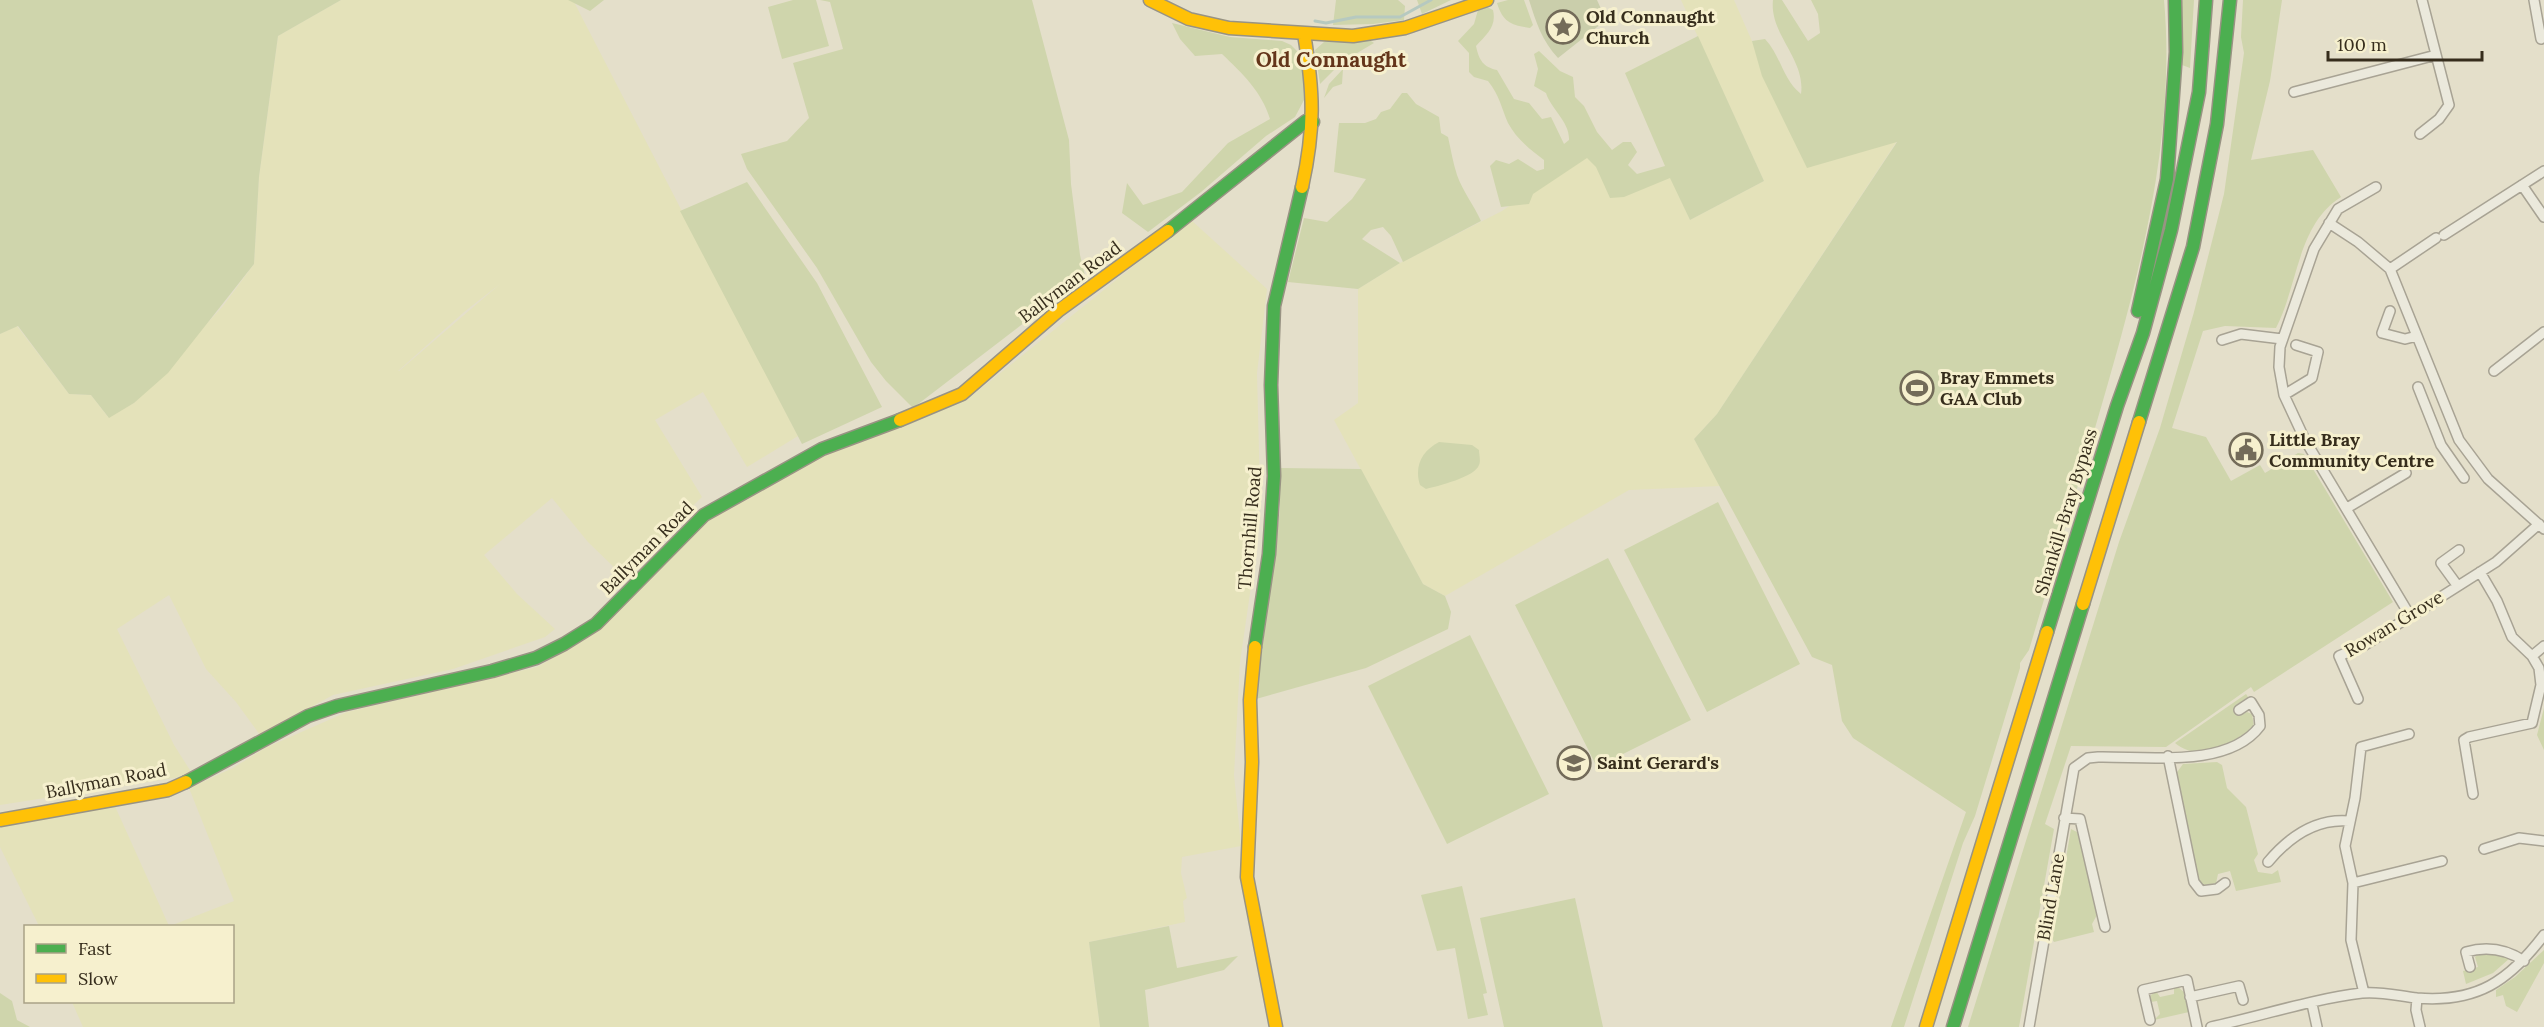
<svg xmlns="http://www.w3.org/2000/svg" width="2544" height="1027" viewBox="0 0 2544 1027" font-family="Lora,serif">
<rect width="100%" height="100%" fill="#e4dfca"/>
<path fill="#e4e2ba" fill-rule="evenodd" d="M341,0h232l225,436 -51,31 -44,-75 -48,28 47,77 -80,78 -34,-33 -36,-44 -68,57 33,39 38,35 -10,8 -92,32 -120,26 -73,40 -24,-33 -30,-33 -37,-74 -52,34 57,116 19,30 -193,30v-471l17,-8 52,68 22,1 17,22 26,-14 89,-97 31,-42 5,-87 19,-141zM500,284l-101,87h-1l66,-59z
M1681,0h53l73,167 90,-26 -180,273 -23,25 26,47 -91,4 -184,106 -22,-12 -89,-164 24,-17v-114l42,-26 102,-52 91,-63 24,48 51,-24 22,48 74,-39z
M1191,220l76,69 -10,84 3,120 -5,66 -15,103 -6,113 7,71 -59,11 -1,16 6,25 -4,3 2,21 -96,20 11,85h-1017l-11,-25h160v-76h-62l64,-25 -45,-113 44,-20 32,-20 82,-36 190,-45 37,-21 46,-38 55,-59 41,-36 132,-70 74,-24 51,-24z
M114,804l55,122h-130l-39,-79v-24z"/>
<path fill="#cfd5ac" d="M0,0h341l-63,36 -19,141 -5,87 -86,109 -34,30 -25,15 -18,-23 -22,-1 -51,-68 -18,8z
M568,0h36l-14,11z
M793,0h23l13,46 -47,13 -14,-52z
M820,0h212l37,140 2,44 9,71 5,21 -172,132 -27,-27 -15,-19 -54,-94 -70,-99 -6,-15 46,-13 22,-23 -16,-55 50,-14 -13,-47z
M1336,0h62l7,6 -1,14 -31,4 -40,1z
M1417,0h34l-29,14z
M1508,0h16l9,25 -3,3c-18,-3 -27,-5 -33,-25z
M1773,0h9l26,41 12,-8 -2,-19 -7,-14h353c13,145 -29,291 -69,428 -22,74 -44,148 -66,222l-9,13v5l-45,148 -12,27 -59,184h-13l75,-215 -113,-74 -11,-17 -10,-56 -20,-8 -118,-218 23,-25 180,-272 -90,26 -45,-92 -10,-35 13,-2c16,17 18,41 36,55 5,-35 -32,-60 -28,-94z
M2179,0h15l-4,68 -8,-3z
M2243,0h39l-12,81 -19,79 62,-10 28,47c-44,28 -43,89 -65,131l-51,-2 -22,5 -31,97 34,9 25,44 29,-16 5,8 33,-20 6,1 89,148 -139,90 -3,-5 -85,60 -95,-1 -26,78 9,5 -35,198h-51l151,-485 41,-114 34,-116 30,-118 20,-141 -3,-16z
M1487,7l6,3c4,17 -7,25 -17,36 3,14 7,21 21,24l17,29 15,4 13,16 9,-2 13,27 5,-4c1,-18 -18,-31 -23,-47l-12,-7 4,-17 -4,-15 5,-3 21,20 13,6 2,20 9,9 13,26 15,18 11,-8h8l6,10 -9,13 9,9 28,-8 -40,-93 73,-37 66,145 -74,39 -20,-42 -46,19 -14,1 -14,-31 -9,-9 -54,36 -4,10 -28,3 -11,-41 6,-6 13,4 9,-5 19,12 7,-2v-9c-14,-10 -28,-22 -36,-37 -7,-16 -8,-27 -20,-42l-14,-4 -5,-5v-19l-11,-12 16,-17 4,-14z
M1172,23l58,14 52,4 9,4 9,9 5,22 -1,24 -9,17 -29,19 -65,56 -53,40 -26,-19 5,-30 16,22 39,-13 46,-49 42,-24c-8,-27 -28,-46 -48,-65l-27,2 -15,-17z
M1334,40l37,1 3,2 -32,19 -22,22 -5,-34 9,-8z
M1343,69l-1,15 -9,3 -9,11 5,-14z
M1402,93h5l9,11 23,13 2,16 7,4c3,13 5,26 9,38 6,17 17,30 24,46l-78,41 -12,-26 -8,-9 -12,3 -9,9 38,24 -42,26 -70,-7 16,-64 23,4 25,-23 14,-20 -32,-7 5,-49h26l11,-4 5,-7 9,-3z
M747,182l70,101 65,124 -80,37 -122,-233z
M1439,442l33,3 7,5c0,4 2,11 0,15 -4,12 -41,21 -53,24l-6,-4c-6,-19 2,-34 19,-43z
M1280,468l81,1 62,115 22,12 6,16 -3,17 -82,39 -110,31 24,-190z
M1718,502l82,162 -93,48 -83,-162z
M1608,558l83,162 -94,47 -82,-162z
M1470,635l79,159 -102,50 -79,-158z
M2246,694l2,3 -13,9 5,10 7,-4 5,2 2,13c-22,16 -54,37 -79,16z
M2544,708v42l-7,-15z
M2217,762l5,3 5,23 19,19 12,47 -4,6 4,12 14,2 6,-4 3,12 -45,9 -6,-20 -12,3 -2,9 -14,3 -3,-4 -24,-107 8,-11z
M2071,829l6,3 5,11 15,72 -5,9 2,8 -40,10 -2,-3z
M1462,886l25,107 -4,1 5,21 -20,4 -13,-71 -18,3 -16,-56z
M1575,898l28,129h-99l-24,-109z
M1169,926l8,42 61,-12 -14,14 -79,20 4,37h-49l-11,-85z
M2544,950v13l-27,49 -11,-6 -3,-11 -7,2v-7l19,-13z
M2479,953h13l18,5 -17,15 -27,11 -3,-13 15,-4 -3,-10z
M2178,987l7,6 4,19 -35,8 6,-6 -3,-13 -6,1 -1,-6 6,-5 4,6 14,-3v-6z
M0,993l12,8 5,19 13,7h-30z"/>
<path fill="#caceab" d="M1529,0h68l9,20 -48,38c-16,-17 -22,-36 -29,-58z"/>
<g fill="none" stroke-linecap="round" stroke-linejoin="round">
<path stroke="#b6c9c0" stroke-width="3" d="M1315,21l11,2 30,-6h44l31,-17"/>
<g stroke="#a8a394" stroke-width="12">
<path id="street" d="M2534,0l7,39
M2294,92l142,-37
M2420,134l19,-15 10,-14 -27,-105
M2522,185l22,32
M2329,223l29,19 32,27 69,171 29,39 56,50
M2444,235l100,-64
M2390,269l46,-31
M2390,311l-8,22 23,6 12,-3
M2222,340l19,-6 41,5
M2296,345l22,7 -6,26 -28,17 -5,-28 1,-20 34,-98 24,-40 38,-22
M2494,371l50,-39
M2418,387l23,58 23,33
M2284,395l21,45 104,174
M2347,508l59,-35
M2457,585l-16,-22 18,-13
M2532,656l12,-10
M2358,699l-19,-43 26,-11 131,-83 43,-38
M2168,756l26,126 7,9 16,-2 8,-6
M2473,794l-9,-54 5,-3 63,-14 9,-38 -2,-17 -7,-12 -20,-19 -15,-36 -17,-29
M2064,818l16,1 25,108
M2484,849l35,-11 25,3
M2268,862c21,-25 47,-44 81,-41
M2353,883l89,-22
M2470,967l-4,-15c21,-6 40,-3 58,9
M2364,993l-13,-53 2,-57 -8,-37 10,-48 6,-51 48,-13
M2190,997l49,-11 4,14
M2417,998l-1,12 4,17
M2312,1004l5,23
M2150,1020l-7,-30 44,-10 10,47
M2029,1027l45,-259 14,-10 10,-1c48,-1 130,12 162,-31l-1,-11 -8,-13 -12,8
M2211,1027c50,-11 101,-28 151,-34 18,-2 37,3 55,5 60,5 92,-17 127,-63"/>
</g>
<g stroke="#989383" stroke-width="15">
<path id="fast" d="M1168,231l138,-110 7,1
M2138,311l29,-132 9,-127 -1,-52
M2139,422l54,-175 24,-123 13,-124
M2047,632l70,-226 26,-73 28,-103 28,-138 7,-92
M1255,647l14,-93 5,-78 -3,-91 3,-79 28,-119
M186,782l122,-66 29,-10 155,-35 44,-13 28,-14 32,-20 108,-109 118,-66 78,-29
M1953,1027l130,-423"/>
</g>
<g stroke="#989383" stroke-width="15">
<path id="slow" d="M1150,0l39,19 40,9 124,8 52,-8 82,-28
M1302,187c13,-59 12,-94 2,-153
M900,420l62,-26 96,-83 110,-80
M2083,604l56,-182
M1255,647l-5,53 2,62 -5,115 29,150
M0,820l168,-30 18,-8
M1926,1027l121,-395"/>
</g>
<use href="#street" stroke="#ebe9dc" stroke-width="9"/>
<use href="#fast" stroke="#4caf50" stroke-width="12"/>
<use href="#slow" stroke="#ffc107" stroke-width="12"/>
</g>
<defs>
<g id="sight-ring" transform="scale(1.725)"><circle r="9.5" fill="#f6f0ce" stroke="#736b59" stroke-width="1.5"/><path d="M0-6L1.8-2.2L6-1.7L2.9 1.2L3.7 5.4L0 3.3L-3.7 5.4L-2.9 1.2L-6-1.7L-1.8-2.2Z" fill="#736b59"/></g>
<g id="stadium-ring" transform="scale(1.725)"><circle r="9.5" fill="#f6f0ce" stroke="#736b59" stroke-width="1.5"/><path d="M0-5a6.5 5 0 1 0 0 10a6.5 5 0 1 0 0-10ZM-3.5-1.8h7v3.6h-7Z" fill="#736b59"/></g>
<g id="civic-ring" transform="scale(1.725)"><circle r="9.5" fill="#f6f0ce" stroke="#736b59" stroke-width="1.5"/><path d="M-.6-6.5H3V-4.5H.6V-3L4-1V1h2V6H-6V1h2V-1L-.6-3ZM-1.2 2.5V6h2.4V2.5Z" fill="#736b59"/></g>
<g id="school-ring" transform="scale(1.725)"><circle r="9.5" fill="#f6f0ce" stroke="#736b59" stroke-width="1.5"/><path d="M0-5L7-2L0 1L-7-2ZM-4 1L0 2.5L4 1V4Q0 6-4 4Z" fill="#736b59"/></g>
</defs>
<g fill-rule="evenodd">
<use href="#sight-ring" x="1563" y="27"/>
<use href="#stadium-ring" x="1917" y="388"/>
<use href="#civic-ring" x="2246" y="450"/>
<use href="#school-ring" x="1574" y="763"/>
</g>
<g text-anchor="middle" stroke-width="6" stroke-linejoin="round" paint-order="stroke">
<g font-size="18" font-weight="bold" fill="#362d1c" stroke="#f6f0ce" text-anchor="start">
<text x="1586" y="23">Old Connaught<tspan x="1586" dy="21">Church</tspan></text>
<text x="1940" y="384">Bray Emmets<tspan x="1940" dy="21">GAA Club</tspan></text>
<text x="2269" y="446">Little Bray<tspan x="2269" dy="21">Community Centre</tspan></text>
<text x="1597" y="769">Saint Gerard's</text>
</g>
<g font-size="18" fill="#362d1c" stroke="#f6f0ce">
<text transform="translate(1070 282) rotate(-37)" y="6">Ballyman Road</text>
<text transform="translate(2066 512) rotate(-73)" y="6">Shankill-Bray Bypass</text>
<text transform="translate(1250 528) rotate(-85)" y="6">Thornhill Road</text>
<text transform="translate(647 548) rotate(-45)" y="6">Ballyman Road</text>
<text transform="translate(2394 624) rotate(-31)" y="6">Rowan Grove</text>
<text transform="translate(106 781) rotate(-11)" y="6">Ballyman Road</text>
<text transform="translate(2051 897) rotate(-80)" y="6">Blind Lane</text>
</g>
<g font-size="21" font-weight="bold" fill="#64351a" stroke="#f6f0ce">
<text x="1331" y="67">Old Connaught</text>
</g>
</g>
<rect x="24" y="925" width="210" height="78" fill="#f6f0ce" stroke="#a9a287" stroke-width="1.5"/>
<rect x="36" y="944" width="30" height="9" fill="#4caf50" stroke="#a9a287" stroke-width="1.5"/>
<text x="78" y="955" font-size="18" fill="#362d1c">Fast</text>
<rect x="36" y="974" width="30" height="9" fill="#ffc107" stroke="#a9a287" stroke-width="1.5"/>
<text x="78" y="985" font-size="18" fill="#362d1c">Slow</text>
<path d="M2328 51v9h154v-9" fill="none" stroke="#362d1c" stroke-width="3"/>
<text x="2337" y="51" font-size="18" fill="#362d1c" stroke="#f6f0ce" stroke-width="4.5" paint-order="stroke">100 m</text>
</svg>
